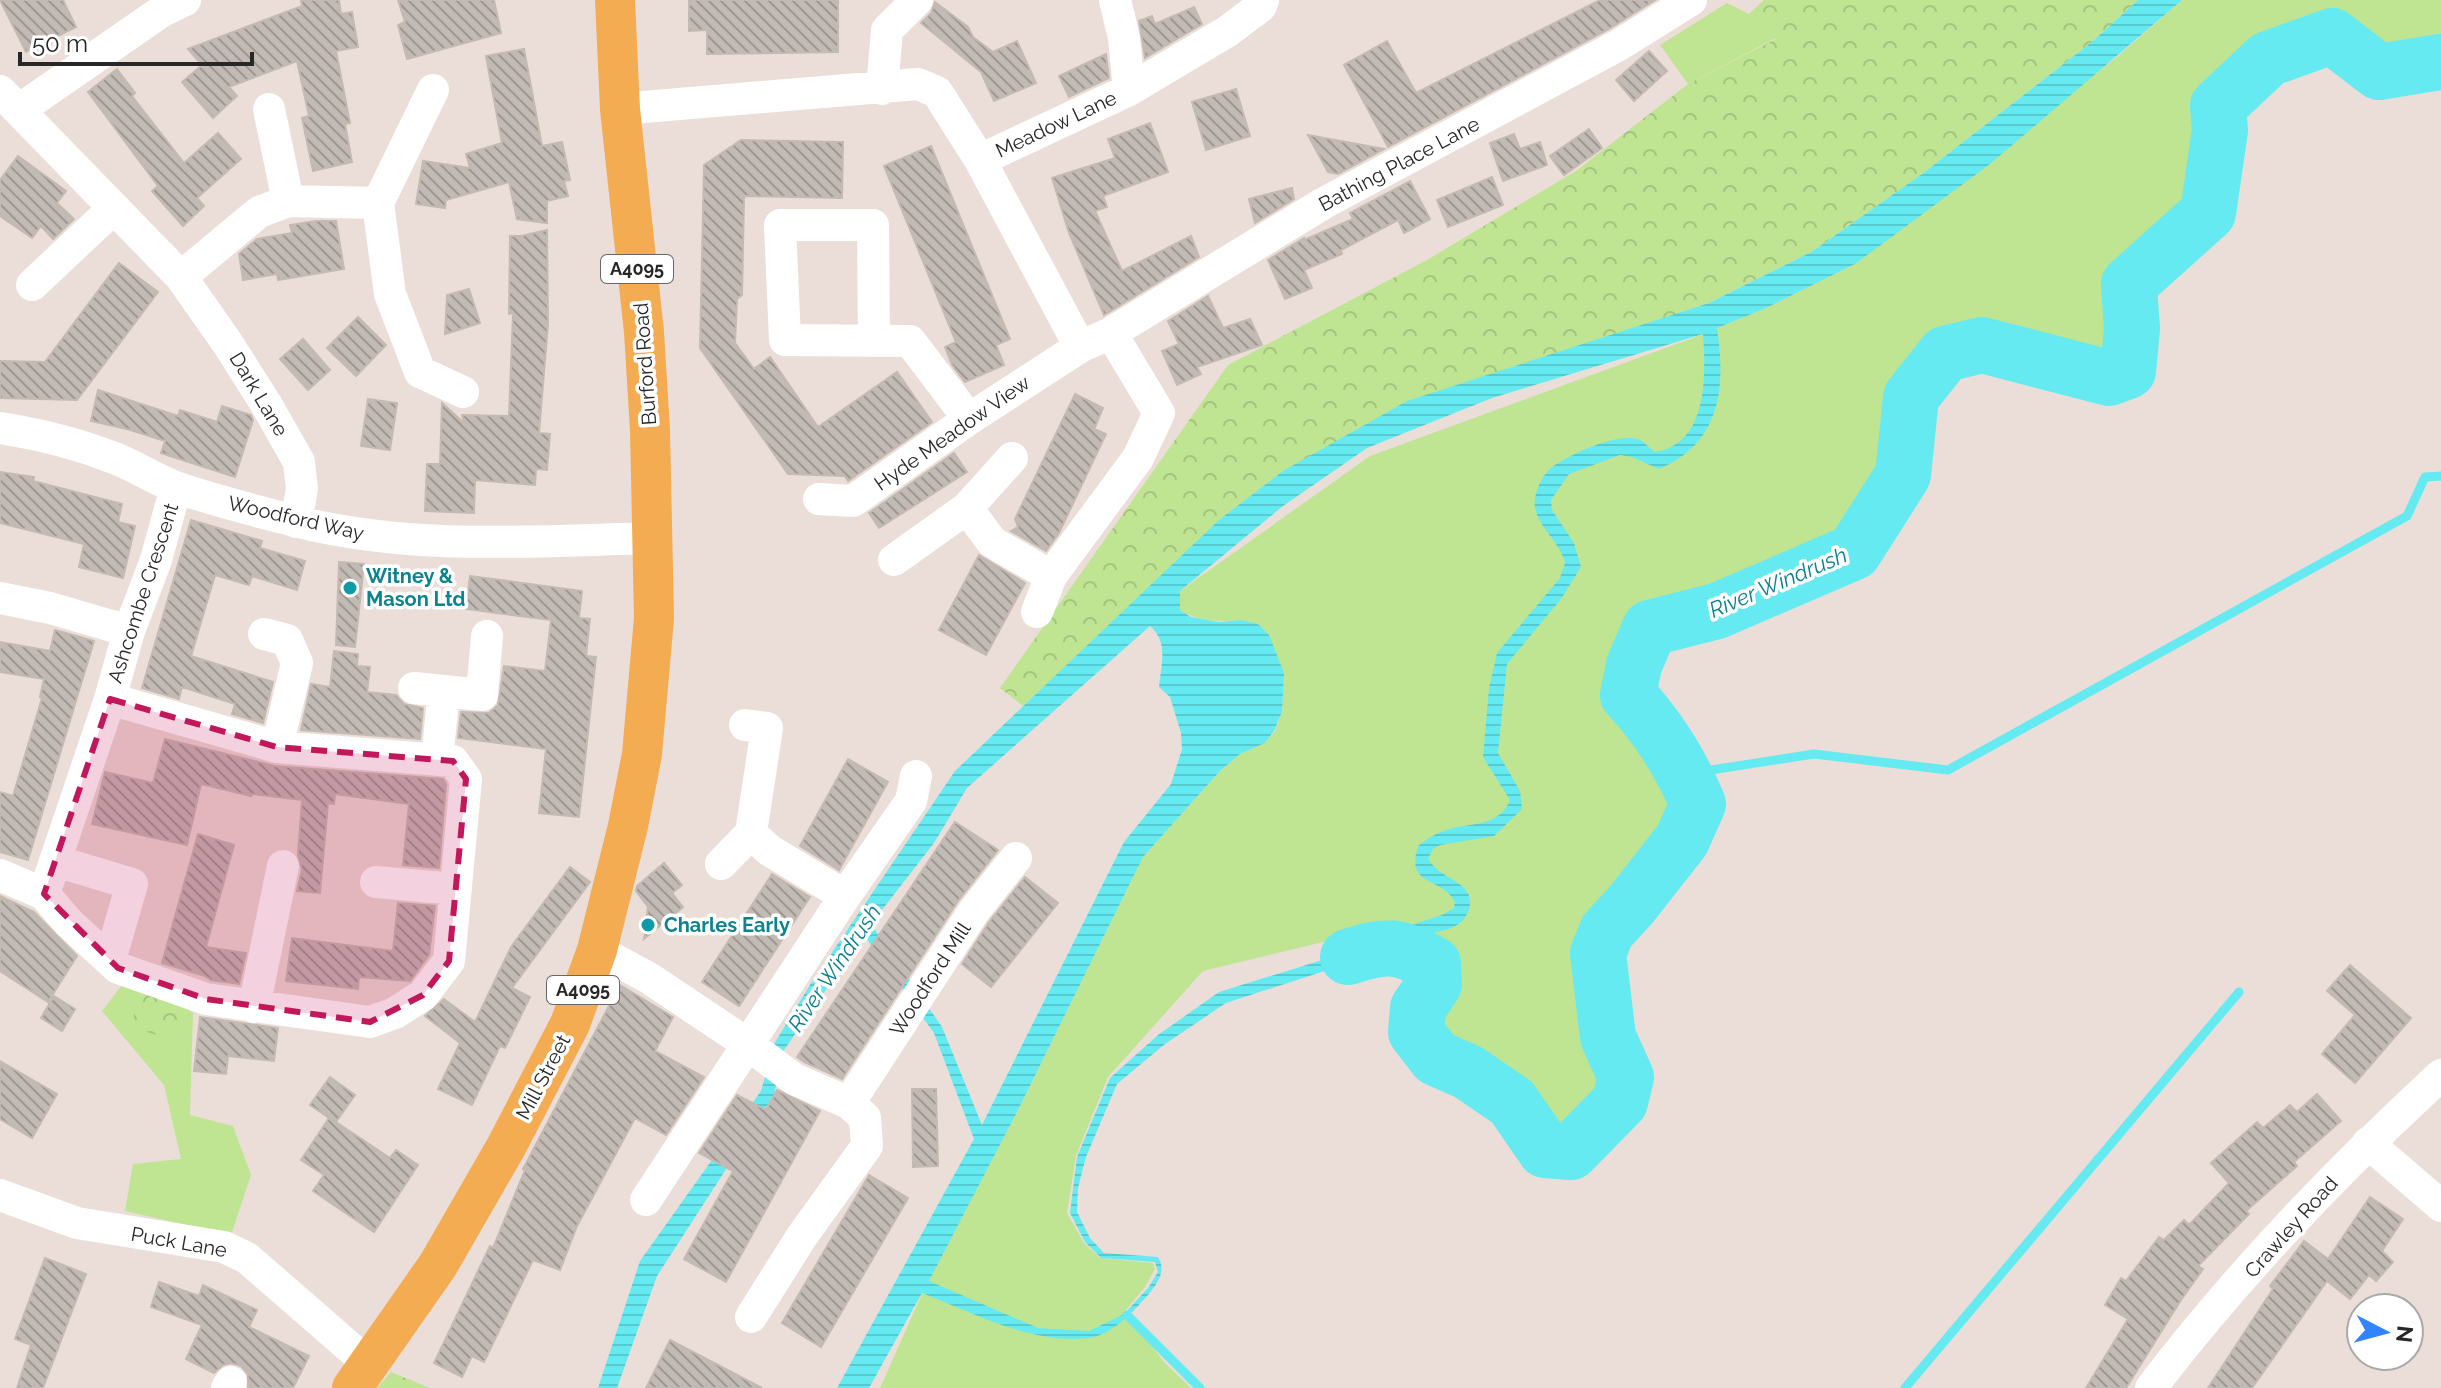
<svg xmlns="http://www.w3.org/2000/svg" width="2441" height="1388" viewBox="0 0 2441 1388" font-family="Raleway,sans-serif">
<defs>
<pattern id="forest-crowns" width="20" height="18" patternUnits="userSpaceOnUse" patternTransform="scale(2)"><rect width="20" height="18" fill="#bfe492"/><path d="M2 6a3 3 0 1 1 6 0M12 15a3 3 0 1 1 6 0" fill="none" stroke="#a4c47e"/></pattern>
<pattern id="water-rules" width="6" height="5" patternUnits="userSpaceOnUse" patternTransform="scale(2)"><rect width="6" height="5" fill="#66eaf1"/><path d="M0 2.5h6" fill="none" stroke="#58c9cf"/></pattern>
<pattern id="building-back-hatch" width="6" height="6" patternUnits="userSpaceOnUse" patternTransform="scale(2)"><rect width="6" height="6" fill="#c2bab4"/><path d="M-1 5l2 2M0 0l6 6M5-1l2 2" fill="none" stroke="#9e9792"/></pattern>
</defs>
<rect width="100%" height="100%" fill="#ebded8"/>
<path fill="#bfe492" d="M2182,0h259v48l-57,10 -51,-34 -71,19 -58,56 -12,109 -75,66 -3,89 -136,-30 -40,9 -41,46 -11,81 -40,72 -205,74 -31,88 71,103 -12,28 -72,83 -16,28 8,101 19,48 -41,41 -14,-1 -36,-47 -73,-41 -15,-20 18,-44 -2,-25 -22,-12 -54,-14 -166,40 -95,106 -32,79 -9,57 17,30 16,15 53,5 2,6 -10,18 -19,23 37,51 28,27h-311l42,-94 95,-182 126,-255 77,-86 20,-17 25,-11 10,-12 7,-19 2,-39 -43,-53c-22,2 -42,2 -61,-10v-19l190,-135 323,-118 71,-29 91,-45 263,-208z
M1727,3l22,11 27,24 -88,46 -28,-39z
M133,971l60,42 -3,102 43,11 18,49 -20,60 -106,-24 8,-47 48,-5 -17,-74 -62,-74z"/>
<path fill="url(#forest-crowns)" d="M1764,0h374l-45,41 -171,133 -109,77 -104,52 -140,47 -286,121 -260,235 -23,-18 228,-323 199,-105 149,-89 112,-87 88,-45 -27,-25z
M141,991l43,1 -4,38 -23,5 -20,-6 -5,-21z
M391,1372l39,16h-53z"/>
<path fill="url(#water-rules)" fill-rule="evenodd" d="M2138,0h44l-192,164 -135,100 -91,45 -47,19c9,60 4,115 -58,141l-27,-12 -12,-2 -51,19 -18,26 1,10 22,33 7,24 -20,32 -54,65 -9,89 22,38 2,18 -28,27 -54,9 -7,4 -5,10c8,13 22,18 34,27 7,6 10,14 7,23 -9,28 -43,21 -65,29v7l20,5 -3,11 -10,-4 -34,-3 -151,49 -61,41 -48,40 -31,73 -8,31 -1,24 13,26 14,15 54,4c9,14 -1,27 -10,38 -15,17 -36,40 -59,43 -57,7 -115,-25 -167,-45l-53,95h-32l137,-249 -40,-106 -70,-98 -80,115 -10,45 -117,181 -40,112h-19l42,-127 121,-170 13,-47 36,-59 145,-214 264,-251 64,-49 124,-70 302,-98 104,-52 109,-77 171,-133zM1703,334c3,42 5,110 -48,118 -5,-3 -10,-10 -15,-12 -21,-9 -72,15 -89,28 -10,9 -18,26 -16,40 4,20 25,34 30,55l-5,15 -63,75 -8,35 -6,69 27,43c-12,30 -44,21 -69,32 -8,3 -16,8 -23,14 -13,42 23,29 37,56l-1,6 -12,7 -40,13 -22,14 -161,50 -61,43 -48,43 -33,79 -7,56 15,29 16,16 54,4 3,10 -10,16 -24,26 -35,17 -51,-3 -109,-47 88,-169 126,-255 77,-86 20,-17 25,-11 9,-12 8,-19 2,-39 -15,-38 -11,-11 -17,-4 -22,2 -28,-5 -11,-7v-19l103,-85 84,-58 125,-50zM1150,626c19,16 11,39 9,61l11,10 11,36 1,16 -11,35 -47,58 -142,283 -40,-98 -71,-103 63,-81 33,-55z"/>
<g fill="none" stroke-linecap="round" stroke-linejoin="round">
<path stroke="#66eaf1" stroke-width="9" d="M1685,774l129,-20 134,16 459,-254 18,-39 16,-1
M1127,1315l73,73
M1905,1388l334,-396"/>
<path stroke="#66eaf1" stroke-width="56" d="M1348,957c37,-12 50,-13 85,7l1,20 -16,24 -2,24 20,26 32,14 44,30 33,48 26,2 49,-50 6,-25 -18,-40 -10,-84 9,-22 24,-26 51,-65 16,-36c-17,-40 -40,-77 -70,-109l6,-30 16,-37 67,-17 137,-59 49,-77 8,-78 34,-43 37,-9 127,33 19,-7 4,-42 -3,-45 79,-71 12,-83 -2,-24 50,-47 64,-23 47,36 62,-10"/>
</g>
<path fill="url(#building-back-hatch)" stroke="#c5bab2" stroke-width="2" d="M0,0h63l13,27 -50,25z
M301,0h38l2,14 11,-2 6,35 -22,4 14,72 -5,1 7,38 -39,9 -11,-53 7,-2 -12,-55 -68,26 8,9 -24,22 -31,-36 20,-17 -14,-16 114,-43z
M398,0h96l7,33 -94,26 -9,-34 7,-3z
M689,0h149v52l-131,2v-24l-18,1z
M1600,0h55l-46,29 -221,118 -44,-82 43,-24 29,52z
M935,2l33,25 5,10 20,15 24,-11 19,42 -42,18 -13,-29 -60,-49 10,-10z
M1194,7l8,17 -57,34 -6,-37 13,-5 3,8z
M524,49l18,97 20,-4 8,38 -6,1 4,15 -21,5v22l-30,-4 -8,-37 -63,18 -1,8 -29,-4 7,-43 47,7 -4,-14 36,-11 -16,-87z
M1649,51l18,20 -33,30 -18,-21z
M1106,54l3,24 -40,19 -10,-21z
M117,69l18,24 -3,3 52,67 34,-30 23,26 -44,39 7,8 -21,20 -31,-35 6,-5 -70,-94z
M1236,89l14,47 -44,14 -14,-48z
M1150,123l18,49 -65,24 4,11 -12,4 27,60 69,-35 8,21 -95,58 -35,-82 -17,-55 63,-20 -7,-19z
M1589,129l13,19 -38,27 -14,-19z
M1514,134l6,15 20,-7 7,23 -44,16 -13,-38z
M1308,135l76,14 -46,25 -10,-2z
M741,140l102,2 -1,56 -98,-2 -2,99 -5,4 -2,44 19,26 16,-12 48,70 79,-55 35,50 -84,59 -3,-5 -57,-2 -88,-126 4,-183z
M931,146l79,193 -14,6 8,20 -39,17 -13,-17 -7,-18 11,-5 -72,-176z
M18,156l48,35 -9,12 17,16 -21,20 -12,-13 -9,12 -32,-22v-36z
M1492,177l11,28 -55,22 -11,-27z
M1410,181l20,38 -26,14 -6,-13 -57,30 1,4 -38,16 8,18 -27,11 -17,-39 36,-22v2l49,-21 -3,-6z
M1292,188l2,11 -39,24 -6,-24z
M316,221h20l8,48 -66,11 -1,-6 -34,6 -4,-26 18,-15 35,-6 -2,-8z
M547,230l1,94 -9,109 11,1 -3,36 -11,-1 -1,16 -60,-5 -1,33 -49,-2 2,-47h13l2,-61 22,20 -2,-8 47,1 4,-103 -4,1 1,-78h11z
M119,263l39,29 -81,108 -77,-2v-37l45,1z
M469,289l11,34 -35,11 2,-39z
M1208,296l15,32 27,-9 12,26 -65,22 4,7 -24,11 -15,-34 17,-7 -11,-23z
M358,317l28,28 -30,31 -29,-28z
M303,339l27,31 -22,20 -28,-31z
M98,390l80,26 2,-6 37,12 5,-16 29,9 2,5 -18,57 -74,-24 4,-12 -38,-12 -36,-8z
M1075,394l28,14 -9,21 12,5 -47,99 -13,18 -35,-20 7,-4 -3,-8z
M368,399l29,4 -7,47 -29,-4z
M954,453l13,19 -88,56 -10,-15z
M0,472l34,5 -1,4 89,23 -4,18 17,4 -12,52 -44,-11 5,-23 -84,-21z
M191,520l71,21 -2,7 45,13 -8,29 -45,-14 -3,9 -34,-10 -24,81 82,26 -10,41 -31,-9 3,-10 -53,-17 -3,12 -37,-11z
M979,555l46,28 -39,72 -47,-25z
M339,562l25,2 -9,83 -19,-2z
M470,576l112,15 -3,27 11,1 -4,37 10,1 -17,160 -40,-4 7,-64 -88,-11 3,-26 28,1 9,-8 6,-39 41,5 6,-51 -85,-11z
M55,630l39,11 -66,219 -28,-8v-60l13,4 29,-98 -2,-1 4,-18 -44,-7v-30l50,9z
M334,651l24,3 -1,12 13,1 -3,25 29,3 8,9 19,4 -3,31 -119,-9 10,-46 19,3z
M165,739l110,27 168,13 3,5 -7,84 -36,-3 6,-61 -74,-10 -1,10 -6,-1 -8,90 -23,-2 5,-21 -4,-15 4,-55 -50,-6 -1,2 -50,-12 -14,61 -95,-21 13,-52 48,11z
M848,759l40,23 -49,88 -39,-24z
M955,822l43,28 -40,51 -116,178 -38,-17 -7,-5z
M198,834l36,11 -28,102 40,6 -7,31 -28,-4 -6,-4 -43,-13z
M664,863l18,22 -10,8 11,14 -39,32 4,-32 -12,-16 1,-5z
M570,867l20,15 -78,106 18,9 -25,51 -5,-2 -28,59 -34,-16 22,-46 -35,-27 19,-17 31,23 36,-75z
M772,874l38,23 -71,109 -37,-24z
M1025,877l33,26 -67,84 -29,-23 27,-42z
M0,896l34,16 43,44 -29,46 -48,-31z
M398,903l37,3 -6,49 -19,26 -51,-4 -1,12 -72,-8 6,-43 101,13z
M2350,965l61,53 -56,65 -33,-29 33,-39 -28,-24z
M620,985l53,32 -18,34 49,26 -38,58 -31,-17 -58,108 -17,44 -27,-10 -49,102 -12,-6 -10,21 -28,-14 56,-117 3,2 32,-78 -2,-1z
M54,996l21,13 -13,22 -21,-13z
M200,1017l78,11 -4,33 -46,-5 -2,18 -32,-3z
M0,1061l57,33 -25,44 -32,-19z
M330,1077l25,18 -19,27 54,36 6,-8 22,15 -44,67 -61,-41 11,-16 -23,-15 28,-42 -19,-13z
M912,1089h24l2,77 -25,1z
M777,1090l43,21 -94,171 -42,-23 49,-88 -34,-18 38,-58 29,15z
M2317,1094l24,27 -47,41 3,4 -51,45 3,3 -51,52 5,3 -22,31 -55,88h-40l42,-69 -23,-14 16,-27 5,3 33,-44 5,3 20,-20 5,5 40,-42 -18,-20 46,-41 6,6 27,-23 7,7z
M869,1175l39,23 -87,149 -39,-24z
M2370,1197l33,22 -21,32 11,11 -17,19 -7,-6 -19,24 -23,-18 -75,107h-44l65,-99 -3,-3 34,-45 24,18z
M45,1258l41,16 -43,114h-26l14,-43 -16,-6z
M159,1282l40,14 4,-11 54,25 -8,17 60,29 -16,32h-45v-14l-7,-8 -10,-3 -8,2 -9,8 -28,-14 16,-34 -51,-18z
M670,1340l92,48h-116z"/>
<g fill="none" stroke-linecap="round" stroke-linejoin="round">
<path stroke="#fff" stroke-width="32" d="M1115,0l9,38 5,52
M882,89l5,-59 30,-30
M433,90l-55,113 12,91 30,78 43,20
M0,91l181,186 47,67 38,60 33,58 3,27 -6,33
M269,109l19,92
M620,109l298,-25 19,8 43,68 149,-70 99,-59 33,-25 2,-6
M19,110l143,-99 23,-11
M980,160l100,187 31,-14 213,-130 295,-158 72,-45
M181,277l78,-65 29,-11 90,2
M32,285l82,-77
M874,341l-1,-116h-93l5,115 125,1 59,78
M0,428c40,6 79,16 117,31 21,9 40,21 61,29 38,13 78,23 117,33 117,30 239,20 358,17
M819,499l34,2 116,-82 111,-72
M967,508l25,34 59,34
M894,560l73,-52 45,-50
M0,598l50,10 79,23
M1037,612l14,-36 87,-118 21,-45 -48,-80
M264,634l23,6 10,23 -20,84
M414,688l30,3
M745,725l22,3 -16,105 18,17 76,46
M437,759l7,-68 38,4 5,-59
M56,861l76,23 -22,76
M721,864l30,-31
M0,875l44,19 24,28 50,46 88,31 164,23 25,-9 28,-18 26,-34 17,-182 -13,-18 -176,-14 -167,-48
M376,882l80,7
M44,894l66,-195 19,-68 27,-71 20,-73
M597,950l52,28 100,67 45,34 55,24 16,15 2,28 -65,90 -51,81
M254,1007l29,-141
M849,1103l125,-192 42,-53
M2368,1143l73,63
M0,1195l77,28 147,24 23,11 123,107
M646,1200l199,-304 66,-95 5,-25
M227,1388l4,-6
M2151,1388c86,-113 186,-217 290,-313"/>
<path stroke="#f4ac53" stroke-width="40" d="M352,1388l86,-123 68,-118 64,-123 27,-74 31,-124 14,-72 12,-136 -4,-188 -6,-98 -24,-223 -5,-109"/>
</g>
<path fill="#c2185b" fill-opacity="0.2" stroke="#c2185b" stroke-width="6" stroke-dasharray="16 10" stroke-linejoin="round" d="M110,699l167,48 176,14 13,18 -17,182 -26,34 -53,27 -164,-23 -88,-31 -74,-74z"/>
<g fill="#0f9aa8" stroke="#fff" stroke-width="3">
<circle cx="350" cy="588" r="8"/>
<circle cx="648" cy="925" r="8"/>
</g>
<g text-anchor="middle" stroke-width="7" stroke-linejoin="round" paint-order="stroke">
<g fill="#fff" stroke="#686868" stroke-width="2">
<rect x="601" y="255" width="72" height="28" rx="6"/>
<rect x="547" y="976" width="72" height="28" rx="6"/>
</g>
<g font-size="18" font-weight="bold" fill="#272727">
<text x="637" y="275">A4095</text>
<text x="583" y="996">A4095</text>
</g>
<g font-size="20" fill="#272727" stroke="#fff">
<text transform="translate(1056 124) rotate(-25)" y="7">Meadow Lane</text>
<text transform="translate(1399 164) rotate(-28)" y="7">Bathing Place Lane</text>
<text transform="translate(645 364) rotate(-94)" y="7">Burford Road</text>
<text transform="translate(259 394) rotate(59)" y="7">Dark Lane</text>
<text transform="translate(952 433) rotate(-35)" y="7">Hyde Meadow View</text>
<text transform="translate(296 518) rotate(13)" y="7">Woodford Way</text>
<text transform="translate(143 593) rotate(-72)" y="7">Ashcombe Crescent</text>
<text transform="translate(930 979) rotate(-57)" y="7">Woodford Mill</text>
<text transform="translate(543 1077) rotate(-62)" y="7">Mill Street</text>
<text transform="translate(2291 1227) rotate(-48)" y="7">Crawley Road</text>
<text transform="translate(179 1242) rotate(10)" y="7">Puck Lane</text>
</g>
<g font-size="20" font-weight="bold" fill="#0d838f" stroke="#fff" text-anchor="start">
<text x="366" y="583">Witney &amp;<tspan x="366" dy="23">Mason Ltd</tspan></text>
<text x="664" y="932">Charles Early</text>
</g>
<g font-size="22" font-style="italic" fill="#098092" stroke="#fff">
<text transform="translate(1778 582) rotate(-23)" y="8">River Windrush</text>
<text transform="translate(834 968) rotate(-56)" y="8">River Windrush</text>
</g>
</g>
<g transform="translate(2385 1332) rotate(96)"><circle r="38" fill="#ffffff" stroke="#a9a9a9" stroke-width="2"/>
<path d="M0-6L14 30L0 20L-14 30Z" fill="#3183ff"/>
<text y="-12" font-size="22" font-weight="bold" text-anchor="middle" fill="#272727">N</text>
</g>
<path d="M20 52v12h232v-12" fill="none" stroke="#272727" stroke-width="4"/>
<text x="32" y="52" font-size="24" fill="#272727" stroke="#ffffff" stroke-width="6" paint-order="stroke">50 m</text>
</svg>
